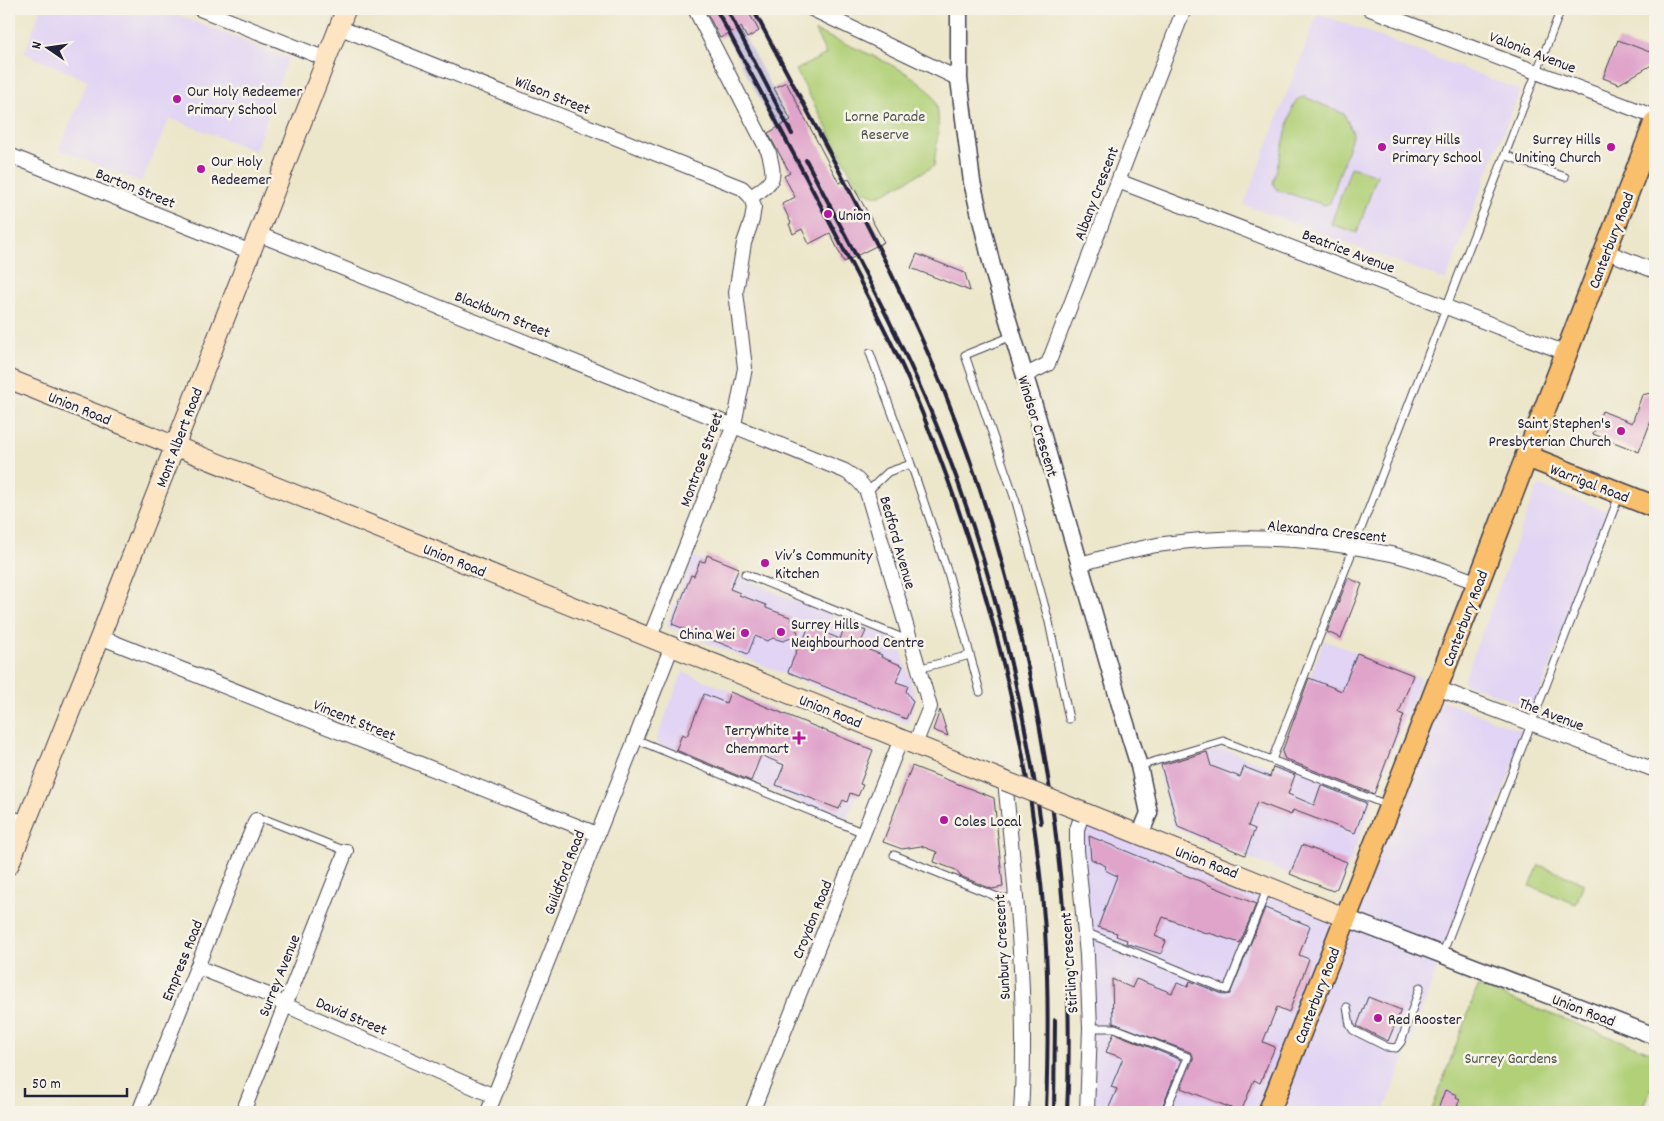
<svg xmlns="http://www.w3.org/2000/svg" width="1664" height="1121" viewBox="0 0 1664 1121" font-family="Dekko,sans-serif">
<rect width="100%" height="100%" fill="#f7f3e8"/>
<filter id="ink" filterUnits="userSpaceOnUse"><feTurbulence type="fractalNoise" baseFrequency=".02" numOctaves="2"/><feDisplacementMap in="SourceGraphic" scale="10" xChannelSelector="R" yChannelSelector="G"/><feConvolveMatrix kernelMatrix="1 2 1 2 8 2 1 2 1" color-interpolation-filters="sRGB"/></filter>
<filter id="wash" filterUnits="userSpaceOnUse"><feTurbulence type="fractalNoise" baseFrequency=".0096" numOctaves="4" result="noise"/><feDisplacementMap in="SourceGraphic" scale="20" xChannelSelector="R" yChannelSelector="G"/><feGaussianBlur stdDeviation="1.12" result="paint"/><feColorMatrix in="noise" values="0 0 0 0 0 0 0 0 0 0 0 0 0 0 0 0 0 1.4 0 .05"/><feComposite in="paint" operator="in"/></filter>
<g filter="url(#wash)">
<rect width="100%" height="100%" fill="#ece6ca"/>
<path fill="#e1d4f4" d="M41,9h121l126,49 -33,93 -85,-33 -29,64 -82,-33 29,-68 -64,-28z
M1318,13l202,77 -74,190 -202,-75z
M1541,486l67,25 -74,198 -71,-27 73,-192z
M694,556l94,42 110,41 18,61 -8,24 -242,-98z
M1324,640l97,38 -83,215 -165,-65 -15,-61 65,-18 53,19z
M683,672l192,78 -29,71 -191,-79z
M1433,697l92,35 -141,380h-297l-10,-262 6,-38 263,106z"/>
<path fill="#c5c0db" d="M712,9h18l96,181 -14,8z"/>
<path fill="#b1d078" stroke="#6a795a" d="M815,31c27,12 107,41 119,67 9,21 2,46 0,68l-53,29c-10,2 -16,-3 -24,-10l-61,-115 30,-16z
M1305,97l39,17 9,19 -23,70 -5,2 -48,-15 -4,-7 20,-77c3,-6 5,-8 12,-9z
M1351,167l26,8 -20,58 -26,-9z
M1539,865l45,18 -8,21 -46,-18z
M1478,986l177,68v24l-13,34h-211z"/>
<g id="blocks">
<path fill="#e0a4cb" d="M705,9h42l12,22 -12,7 -6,-11 -21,11z
M1618,40l37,14v9l-36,21 -16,-6z
M786,82l53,101 10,-4 35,63 -40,20 -14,-29 -21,11 -7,-15 -9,5 -4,-10 2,-1 -9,-19 13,-7 -11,-21 6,-3 -22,-40 23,-13 -17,-32z
M917,254l48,19 5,18 -59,-23z
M1655,392v31l-4,-2 -12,31 -46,-18 9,-23 30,12 10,-28z
M707,555l32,13 -9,21 10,4 -1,2 27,10v3l24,9 9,18 -16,6 -10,-3 -6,3 -12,-5 -7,18 -76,-30 19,-49 3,1 6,-15 5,1z
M1348,578l14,6 -21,54 -14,-6z
M846,623l20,8 -5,11 9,4 -1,4 13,5 -1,2 22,9 -7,16 12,4 -2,5 7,11 -7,17 -118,-47 13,-33 2,2 6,-15 31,13z
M1357,653l56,22 -14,38 5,2 -30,79 -89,-35 -3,-7 27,-74 33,13z
M730,692l143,58 -13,34 3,1 -5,11 -8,-3 -3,9 -4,-2 -4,9 -63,-24 8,-20 -23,-10 -10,26 -75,-31 6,-16 5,2 17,-42 22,9z
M940,710l8,26 -15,-6z
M1207,752l4,14 29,11 4,-10 26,10 3,-10 22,8 -7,19 26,11 7,-20 45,18 -11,30 -62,-23 -2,5 -34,-13 -9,24 7,3 -10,26 -67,-28 -17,-62z
M912,766l82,32 9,89 -11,2 -32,-13 -4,-6 -22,-8 3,-10 -16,-6 -19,3 -19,-7z
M1089,836l167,68 -16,39 -31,-10 -1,1 -45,-17 -8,19 11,5 -5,13 -35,-11 1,-3 -11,-4 1,-3 -19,-6 19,-51 -12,-6 1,-4 -15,-7z
M1302,845l45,17 -10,26 -4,3 -43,-17z
M1265,908l45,18 -11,29 10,4 -20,53 -12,-5 -14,35 12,5 -15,36 -6,-3 -13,32 -60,-24 12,-29v-3l-3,-4 -77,-29 -1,-44 20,9 4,-9 36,14 5,-10 11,4 2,-6 35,14 5,-1z
M1368,997l33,13 -13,31 -31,-15z
M1114,1033l67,27 -21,52h-53l10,-23 -6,-2 12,-29 -17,-6z
M1445,1090l12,5 -1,2 4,2 -5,13h-18z"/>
</g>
</g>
<g filter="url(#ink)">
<use href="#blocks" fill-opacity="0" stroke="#403f50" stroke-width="1"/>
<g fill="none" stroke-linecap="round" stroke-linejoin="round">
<g stroke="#403f50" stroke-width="9">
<path id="service" d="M1505,155l60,22
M1012,336l-47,19 51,147 33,120 20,97
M870,353l41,111
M867,492l21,-20 23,-8 38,112 31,116
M745,574l165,67
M918,669l52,-14
M635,739l229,94
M1272,760l289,-751
M1139,766l84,-25 164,64
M256,820h11l79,31
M894,855l106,43h16
M1085,932l142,58 41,-103
M1442,955l177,-459
M1347,1007l3,18 3,5 34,17 9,1 5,-6 19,-55
M1090,1028h25l73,29 -23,55"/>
</g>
<g stroke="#403f50" stroke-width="16">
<path id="minor" d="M200,9l126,50
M695,9l74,144c7,28 5,28 -18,44
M812,9l147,70
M1370,9l285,108
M338,27l404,161 9,9 3,10 -2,13 -8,23 -8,49 9,76 -11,57 -84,212
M9,155l242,97
M1118,181l448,172
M258,234l587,237c10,6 16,11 22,21l63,215 -15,37
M1605,251l50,20
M1024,376l24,-12 136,-355
M1080,564c25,-7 51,-14 77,-19 77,-12 159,-7 234,9 30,7 58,18 87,29
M100,637l497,197
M1437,688l218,82
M1005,781c11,110 23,221 16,331
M1083,812l-6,17v21l10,105 3,73 -3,84
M9,817l16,6
M197,967l69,27 19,11 209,91
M139,1112l117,-292
M243,1112l103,-261
M488,1112l184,-466
M752,1112l149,-373"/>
</g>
<g stroke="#403f50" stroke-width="19">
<path id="tertiary" d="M959,9v70l13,103 22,92 41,135 86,299 18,58 10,47 -9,22
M1346,918l309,118"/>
</g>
<g stroke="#403f50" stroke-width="21">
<path id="secondary" d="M9,379l996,402
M1083,812l263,106
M9,865l91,-228 246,-628"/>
</g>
<g stroke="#403f50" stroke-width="24">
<path id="primary" d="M1526,456l129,51
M1269,1112l209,-529 177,-461"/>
</g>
<use href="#service" stroke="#fff" stroke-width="7"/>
<use href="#minor" stroke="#fff" stroke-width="14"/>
<use href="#tertiary" stroke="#fff" stroke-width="16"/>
<use href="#secondary" stroke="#fde5c4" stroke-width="19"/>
<use href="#primary" stroke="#f9bf6c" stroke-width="21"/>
<path stroke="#22223b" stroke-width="4" d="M716,9c42,77 83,155 124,233 23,46 48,91 68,137 75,174 124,363 137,551 4,61 3,122 1,182
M727,9l65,125
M753,9c66,125 137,250 191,382 55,137 91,282 110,429 12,97 18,195 13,292
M806,160c48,92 98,183 136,279 48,124 80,253 99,384
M1054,1112l1,-92"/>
<g stroke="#403f50" stroke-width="21" stroke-linecap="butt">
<path id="secondary-bridge" d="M1005,781l78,31"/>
</g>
<use href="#secondary-bridge" stroke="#fde5c4" stroke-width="19"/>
</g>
</g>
<g fill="#b5179e" stroke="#f7f3e8" stroke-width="2">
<circle cx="177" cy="99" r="5"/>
<circle cx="1382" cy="147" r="5"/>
<circle cx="1611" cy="147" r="5"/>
<circle cx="201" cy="169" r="5"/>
<circle cx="828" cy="214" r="5"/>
<circle cx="1621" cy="431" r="5"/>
<circle cx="765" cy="563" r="5"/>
<circle cx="781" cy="632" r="5"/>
<circle cx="745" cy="633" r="5"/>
<path d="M796.5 730.5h5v5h5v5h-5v5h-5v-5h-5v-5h5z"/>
<circle cx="944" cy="820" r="5"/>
<circle cx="1378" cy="1018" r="5"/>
</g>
<g text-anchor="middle" stroke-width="5" stroke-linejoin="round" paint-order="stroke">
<g font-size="16" fill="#22223b" stroke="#f7f3e8">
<text transform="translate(1533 51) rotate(21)" y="6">Valonia Avenue</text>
<text transform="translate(553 94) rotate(22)" y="6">Wilson Street</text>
<text transform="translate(136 187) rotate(22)" y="6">Barton Street</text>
<text transform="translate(1095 193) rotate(-69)" y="6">Albany Crescent</text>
<text transform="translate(1610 240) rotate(-69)" y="6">Canterbury Road</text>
<text transform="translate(1349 250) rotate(21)" y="6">Beatrice Avenue</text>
<text transform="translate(503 313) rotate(22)" y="6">Blackburn Street</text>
<text transform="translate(80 407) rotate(22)" y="6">Union Road</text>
<text transform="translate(1039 426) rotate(73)" y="6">Windsor Crescent</text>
<text transform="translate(178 437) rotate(-69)" y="6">Mont Albert Road</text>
<text transform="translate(700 459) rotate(-70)" y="6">Montrose Street</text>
<text transform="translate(1590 482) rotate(21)" y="6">Warrigal Road</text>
<text transform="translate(1327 530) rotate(6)" y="6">Alexandra Crescent</text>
<text transform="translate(899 542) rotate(74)" y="6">Bedford Avenue</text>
<text transform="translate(455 559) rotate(22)" y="6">Union Road</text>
<text transform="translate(1464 618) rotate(-69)" y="6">Canterbury Road</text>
<text transform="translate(831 710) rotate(22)" y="6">Union Road</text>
<text transform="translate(1552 713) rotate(21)" y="6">The Avenue</text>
<text transform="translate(355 719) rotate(22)" y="6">Vincent Street</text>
<text transform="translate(1207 861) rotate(21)" y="6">Union Road</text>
<text transform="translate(563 872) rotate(-69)" y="6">Guildford Road</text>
<text transform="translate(811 919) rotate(-68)" y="6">Croydon Road</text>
<text transform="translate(1001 947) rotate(-93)" y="6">Sunbury Crescent</text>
<text transform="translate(181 960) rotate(-68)" y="6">Empress Road</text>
<text transform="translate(1068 963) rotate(-94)" y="6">Stirling Crescent</text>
<text transform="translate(278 975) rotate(-68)" y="6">Surrey Avenue</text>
<text transform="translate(1316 995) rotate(-69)" y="6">Canterbury Road</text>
<text transform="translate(1584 1009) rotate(21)" y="6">Union Road</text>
<text transform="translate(352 1015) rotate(23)" y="6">David Street</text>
</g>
<g font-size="16" fill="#22223b" stroke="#f7f3e8" text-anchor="start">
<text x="187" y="96">Our Holy Redeemer<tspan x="187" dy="18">Primary School</tspan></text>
<text x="1392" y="144">Surrey Hills<tspan x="1392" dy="18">Primary School</tspan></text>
<text x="1601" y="144" text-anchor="end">Surrey Hills<tspan x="1601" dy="18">Uniting Church</tspan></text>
<text x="211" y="166">Our Holy<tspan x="211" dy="18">Redeemer</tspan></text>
<text x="838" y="220">Union</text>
<text x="1611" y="428" text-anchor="end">Saint Stephen's<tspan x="1611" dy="18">Presbyterian Church</tspan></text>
<text x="775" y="560">Viv’s Community<tspan x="775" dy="18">Kitchen</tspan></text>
<text x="791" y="629">Surrey Hills<tspan x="791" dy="18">Neighbourhood Centre</tspan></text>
<text x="735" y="639" text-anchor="end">China Wei</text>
<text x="789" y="735" text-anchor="end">TerryWhite<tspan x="789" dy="18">Chemmart</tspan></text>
<text x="954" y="826">Coles Local</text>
<text x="1388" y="1024">Red Rooster</text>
</g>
<g font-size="16" fill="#4d564d" stroke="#f7f3e8">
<text x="885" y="121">Lorne Parade<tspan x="885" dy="18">Reserve</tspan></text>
<text x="1511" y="1063">Surrey Gardens</text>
</g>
</g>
<rect width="1664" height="1121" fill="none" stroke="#f7f3e8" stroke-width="30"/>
<g transform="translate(48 48) rotate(283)" stroke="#f7f3e8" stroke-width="4" paint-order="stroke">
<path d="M0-4L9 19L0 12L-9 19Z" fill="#22223b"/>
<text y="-8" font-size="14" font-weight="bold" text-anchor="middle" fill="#22223b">N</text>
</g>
<path d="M25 1088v8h102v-8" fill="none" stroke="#22223b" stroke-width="2.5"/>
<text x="32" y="1088" font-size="15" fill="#22223b" stroke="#f7f3e8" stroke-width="4" paint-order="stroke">50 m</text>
</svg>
